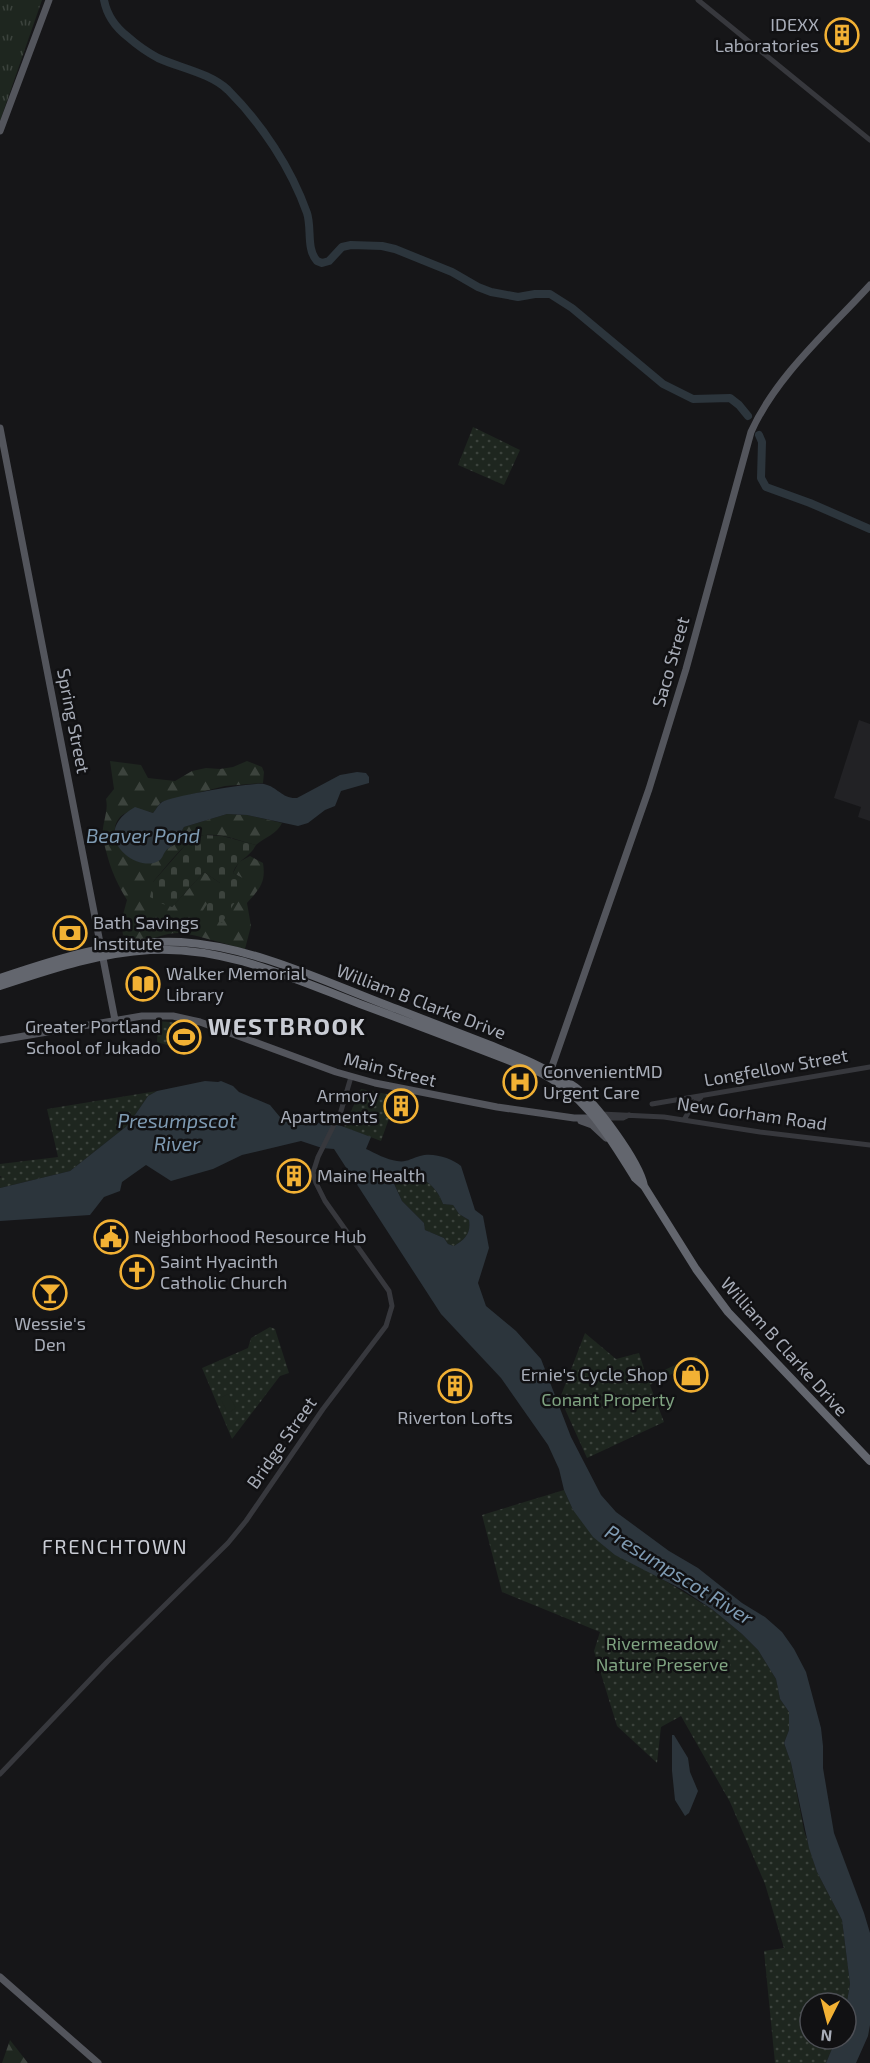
<svg xmlns="http://www.w3.org/2000/svg" width="870" height="2063" viewBox="0 0 870 2063" font-family="'Exo 2',sans-serif">
<defs>
<pattern id="grass-tufts" width="24" height="20" patternUnits="userSpaceOnUse" patternTransform="scale(1.5)"><rect width="24" height="20" fill="#1e261f"/><path d="M3 7l-1-3M5 7V3M7 7l1-3M15 17l-1-3M17 17v-4M19 17l1-3" fill="none" stroke="#3c433d"/></pattern>
<pattern id="forest-firs" width="22" height="20" patternUnits="userSpaceOnUse" patternTransform="scale(1.5)"><rect width="22" height="20" fill="#1e261f"/><path d="M5 1l3.5 6h-7zM16 11l3.5 6h-7z" fill="#3c433d"/></pattern>
<pattern id="cemetery-stones" width="16" height="16" patternUnits="userSpaceOnUse" patternTransform="scale(1.5)"><rect width="16" height="16" fill="#1e261f"/><path d="M2 7V4a2 2 0 0 1 4 0v3zM10 15v-3a2 2 0 0 1 4 0v3z" fill="#3c433d"/></pattern>
<pattern id="park-dots" width="8" height="8" patternUnits="userSpaceOnUse" patternTransform="scale(1.5)"><rect width="8" height="8" fill="#1e261f"/><path d="M2 2h.1M6 6h.1" fill="none" stroke="#3c433d" stroke-width="1.8" stroke-linecap="round"/></pattern>
</defs>
<rect width="100%" height="100%" fill="#161618"/>
<path fill="#222225" d="M859,720l11,4v97l-12,-4 3,-10 -27,-9z"/>
<path fill="url(#grass-tufts)" d="M0,0h42l-42,121z"/>
<path fill="url(#forest-firs)" d="M110,761l31,4 7,13 27,3 17,-10 14,-3 14,1 13,-2 14,-6 15,6 2,5 -1,11 -38,3 -64,16 -8,11c-18,-7 -41,-1 -38,23l31,26h8l7,-3 5,-10 8,-4 10,-18 43,-13 20,1 35,8c-5,11 -17,14 -26,22 -16,-4 -34,-12 -51,-10 -19,2 -40,34 -52,47l19,25 32,-35 16,11 27,-2 -14,-8 6,-11 11,-6 13,7c3,20 -3,25 -16,40l4,23 -6,23c-17,-4 -50,-15 -66,-16 -22,0 -34,14 -56,2l-2,-13 6,-22c-13,-21 -19,-38 -24,-62 -2,-13 6,-26 3,-39l8,-10z
M10,2040l18,23h-26z"/>
<path fill="url(#cemetery-stones)" d="M204,835l18,1 34,9c-8,15 -18,13 -23,28l15,8 -26,42 -20,-11 18,-29 -16,-11 -32,35 -9,-3 -13,-7 3,-15 36,-41z"/>
<path fill="url(#park-dots)" d="M473,427l47,23 -16,35 -46,-20z
M158,1021l23,2 -7,24 -17,-5z
M361,1089l36,7 -16,45 -37,-14z
M157,1091l-9,5 -20,29 -58,46 -70,17v-10l2,-1 -2,-1v-12l58,-7 -11,-48z
M404,1171c18,5 33,15 39,33l10,1 6,9 10,6c2,14 -4,19 -15,26l-6,-2 -4,-6 -19,-8 -1,-7 -22,-22 -11,-25 5,-4z
M270,1327l5,2 14,44 -9,3 -48,63 -30,-71 46,-20 3,-10z
M585,1333l31,26 23,-6 8,25 50,-23 1,6 -48,24 14,37 -77,36 -27,-60z
M564,1490l9,20 81,64 59,36 29,24 16,16 18,29 4,20 9,13v18l-5,13 7,20 13,67 13,42 25,48 8,64 -4,23v-4h-36v36h26l-10,24h-51l-11,-112 20,-3 -19,-64 -35,-82 -49,-86 -20,11 -4,36 -40,-37 -23,-75 6,-19 -98,-40 -20,-77z"/>
<path fill="#1e261f" d="M228,1394l8,14 -8,5 -8,-15z"/>
<path fill="#2c353c" fill-rule="evenodd" d="M357,772l9,1 3,4v6l-28,8 -6,15 -10,4 -17,13 -10,3 -51,-11 -20,-1 -43,13c-3,5 -6,11 -9,16 -3,4 -8,5 -10,9 -2,3 -2,5 -5,8 -21,16 -75,-25 -25,-53l18,6c3,-4 6,-9 9,-11 10,-6 91,-20 102,-18 14,3 18,15 33,14l43,-23z
M205,1081l13,1 3,-1 12,5 6,6 31,13 10,12h11l9,8h16l7,-6 48,18 -5,12c9,4 21,11 31,12 9,2 15,-3 23,-5 12,-4 32,2 41,10l14,44 8,6 6,32 -11,35 8,23 30,25 25,28 30,78 30,58 15,17 53,39 29,17 44,35 23,14 17,15 12,17 12,23 15,56 2,18v22l11,65 30,80 6,20v92l-2,11 -12,27h-30l10,-24h10v-32l4,-23 -8,-64 -25,-48 -8,-24 -18,-85 -7,-20 5,-13v-18l-9,-13 -4,-20 -18,-29 -16,-16 -29,-24 -30,-20 -68,-35 -22,-18 -20,-27 -9,-20 -5,-21 -11,-24 -47,-67 -60,-64 -107,-165 -12,-1 -21,-7 -59,14 -29,14 -42,12 -25,-16 -24,17 -2,9 -16,6 -14,18 -90,6v-33l70,-17 58,-46 20,-29 9,-5zM404,1171c18,5 33,15 39,33l10,1 6,9 10,6c2,14 -4,19 -15,26l-6,-2 -4,-6 -19,-8 -1,-7 -22,-22 -11,-24 5,-5z
M672,1735h2l14,23 2,14 8,19 -9,22 -4,3 -10,-16 -3,-29z"/>
<g fill="none" stroke-linecap="round" stroke-linejoin="round">
<path stroke="#2c353c" stroke-width="8" d="M104,0c3,16 11,27 24,37 9,8 19,15 30,21 22,10 52,15 70,32 34,34 63,78 79,123 5,15 -1,36 10,48l5,2 7,-2 13,-14 9,-2 31,1 13,3 57,23 26,15 13,5 27,5 17,-3h15l22,14 91,76 30,15 37,-1 9,7 9,11
M759,435l3,7 -1,36 5,9 44,16 60,26"/>
<path stroke="#37383d" stroke-width="5" d="M698,0l172,140
M652,1104l218,-37
M601,1114l63,3 96,15 110,13
M604,1118h19l6,-3
M684,1120l9,-16 8,-7
M0,1774l107,-112 121,-119 18,-22 77,-112 63,-83 6,-20 -3,-15 -64,-90 -9,-18 -3,-10 5,-16 23,-46 10,-34"/>
<path stroke="#53555c" stroke-width="7" d="M0,131l49,-131
M0,428l115,592
M0,1040l142,-24h31l27,6 136,50 39,11 122,24 77,11h22
M549,1075l100,-286 37,-120 65,-237c25,-56 78,-102 119,-147
M581,1121l11,4 14,13
M0,1977l98,86"/>
<path stroke="#63666e" stroke-width="8" d="M0,978c59,-20 118,-39 181,-36 76,5 146,41 216,67 31,12 62,24 93,36 29,12 60,24 85,42 21,16 64,74 69,99
M0,986c49,-16 98,-33 150,-36 75,-4 142,28 210,54 60,22 119,45 179,68 48,24 69,63 96,106l9,8 52,83 32,43 142,149"/>
</g>
<defs>
<g id="building-ring" transform="scale(1.725)"><circle r="9.5" fill="#111113" stroke="#f2b134" stroke-width="1.5"/><path d="M-4-6H4V6H1V3H-1V6H-4ZM-2.5-4.3h1.7v1.8h-1.7ZM.8-4.3h1.7v1.8H.8ZM-2.5-1h1.7V.8h-1.7ZM.8-1h1.7V.8H.8Z" fill="#f2b134"/></g>
<g id="bank-ring" transform="scale(1.725)"><circle r="9.5" fill="#111113" stroke="#f2b134" stroke-width="1.5"/><path d="M-6-4H6V4H-6ZM0-2.3a2.3 2.3 0 1 0 0 4.6a2.3 2.3 0 1 0 0-4.6Z" fill="#f2b134"/></g>
<g id="library-ring" transform="scale(1.725)"><circle r="9.5" fill="#111113" stroke="#f2b134" stroke-width="1.5"/><path d="M-6-4Q-3-5.5-.7-3.5V5Q-3 3-6 4ZM6-4Q3-5.5 .7-3.5V5Q3 3 6 4Z" fill="#f2b134"/></g>
<g id="stadium-ring" transform="scale(1.725)"><circle r="9.5" fill="#111113" stroke="#f2b134" stroke-width="1.5"/><path d="M0-5a6.5 5 0 1 0 0 10a6.5 5 0 1 0 0-10ZM-3.5-1.8h7v3.6h-7Z" fill="#f2b134"/></g>
<g id="hospital-ring" transform="scale(1.725)"><circle r="9.5" fill="#111113" stroke="#f2b134" stroke-width="1.5"/><path d="M-5-5h3v3.5h4V-5h3V5h-3V1.5h-4V5h-3Z" fill="#f2b134"/></g>
<g id="civic-ring" transform="scale(1.725)"><circle r="9.5" fill="#111113" stroke="#f2b134" stroke-width="1.5"/><path d="M-.6-6.5H3V-4.5H.6V-3L4-1V1h2V6H-6V1h2V-1L-.6-3ZM-1.2 2.5V6h2.4V2.5Z" fill="#f2b134"/></g>
<g id="church-ring" transform="scale(1.725)"><circle r="9.5" fill="#111113" stroke="#f2b134" stroke-width="1.5"/><path d="M-1.2-6h2.4v3.5h3.3v2.4h-3.3V6h-2.4V-.1h-3.3v-2.4h3.3Z" fill="#f2b134"/></g>
<g id="bar-ring" transform="scale(1.725)"><circle r="9.5" fill="#111113" stroke="#f2b134" stroke-width="1.5"/><path d="M-6-5H6L.8 .8V4.5H3.5V6h-7V4.5H-.8V.8Z" fill="#f2b134"/></g>
<g id="shop-ring" transform="scale(1.725)"><circle r="9.5" fill="#111113" stroke="#f2b134" stroke-width="1.5"/><path d="M-5-2.5h2.3a2.7 3.5 0 0 1 5.4 0H5L5.5 6h-11ZM-1.5-2.5h3a1.5 2.3 0 0 0-3 0Z" fill="#f2b134"/></g>
</defs>
<g fill-rule="evenodd">
<use href="#building-ring" x="842" y="35"/>
<use href="#bank-ring" x="70" y="933"/>
<use href="#library-ring" x="143" y="984"/>
<use href="#stadium-ring" x="184" y="1037"/>
<use href="#hospital-ring" x="520" y="1082"/>
<use href="#building-ring" x="401" y="1106"/>
<use href="#building-ring" x="294" y="1176"/>
<use href="#civic-ring" x="111" y="1237"/>
<use href="#church-ring" x="137" y="1272"/>
<use href="#bar-ring" x="50" y="1293"/>
<use href="#shop-ring" x="691" y="1375"/>
<use href="#building-ring" x="455" y="1386"/>
</g>
<g text-anchor="middle" stroke-width="5" stroke-linejoin="round" paint-order="stroke">
<g font-size="18" fill="#a8adb8" stroke="#111113" text-anchor="start">
<text x="819" y="31" text-anchor="end">IDEXX<tspan x="819" dy="21">Laboratories</tspan></text>
<text x="93" y="929">Bath Savings<tspan x="93" dy="21">Institute</tspan></text>
<text x="166" y="980">Walker Memorial<tspan x="166" dy="21">Library</tspan></text>
<text x="161" y="1033" text-anchor="end">Greater Portland<tspan x="161" dy="21">School of Jukado</tspan></text>
<text x="543" y="1078">ConvenientMD<tspan x="543" dy="21">Urgent Care</tspan></text>
<text x="378" y="1102" text-anchor="end">Armory<tspan x="378" dy="21">Apartments</tspan></text>
<text x="317" y="1182">Maine Health</text>
<text x="134" y="1243">Neighborhood Resource Hub</text>
<text x="160" y="1268">Saint Hyacinth<tspan x="160" dy="21">Catholic Church</tspan></text>
<text x="50" y="1330" text-anchor="middle">Wessie's<tspan x="50" dy="21">Den</tspan></text>
<text x="668" y="1381" text-anchor="end">Ernie's Cycle Shop</text>
<text x="455" y="1424" text-anchor="middle">Riverton Lofts</text>
</g>
<g font-size="18" fill="#a8adb8" stroke="#111113">
<text transform="translate(671 662) rotate(-74)" y="6">Saco Street</text>
<text transform="translate(73 721) rotate(79)" y="6">Spring Street</text>
<text transform="translate(421 1002) rotate(21)" y="6">William B Clarke Drive</text>
<text transform="translate(776 1068) rotate(-10)" y="6">Longfellow Street</text>
<text transform="translate(390 1070) rotate(14)" y="6">Main Street</text>
<text transform="translate(752 1114) rotate(8)" y="6">New Gorham Road</text>
<text transform="translate(784 1347) rotate(48)" y="6">William B Clarke Drive</text>
<text transform="translate(282 1443) rotate(-55)" y="6">Bridge Street</text>
</g>
<g font-size="18" fill="#7fa381" stroke="#111113">
<text x="608" y="1406">Conant Property</text>
<text x="662" y="1650">Rivermeadow<tspan x="662" dy="21">Nature Preserve</tspan></text>
</g>
<g font-size="20" font-style="italic" fill="#7f9bb3" stroke="#111113">
<text x="143" y="843">Beaver Pond</text>
<text x="177" y="1128">Presumpscot<tspan x="177" dy="23">River</tspan></text>
<text transform="translate(679 1575) rotate(32)" y="7">Presumpscot River</text>
</g>
<g font-size="20" letter-spacing="1.5" fill="#c9ccd4" stroke="#111113">
<text x="115" y="1554">FRENCHTOWN</text>
</g>
<g font-size="24" font-weight="bold" letter-spacing="1.5" fill="#c9ccd4" stroke="#111113">
<text x="287" y="1035">WESTBROOK</text>
</g>
</g>
<g transform="translate(828 2021) rotate(186)"><circle r="28" fill="#111113" stroke="#4d4f55" stroke-width="1.5"/>
<path d="M0-4.5L10 22L0 15L-10 22Z" fill="#f2b134"/>
<text y="-9" font-size="16" font-weight="bold" text-anchor="middle" fill="#a8adb8">N</text>
</g>
</svg>
